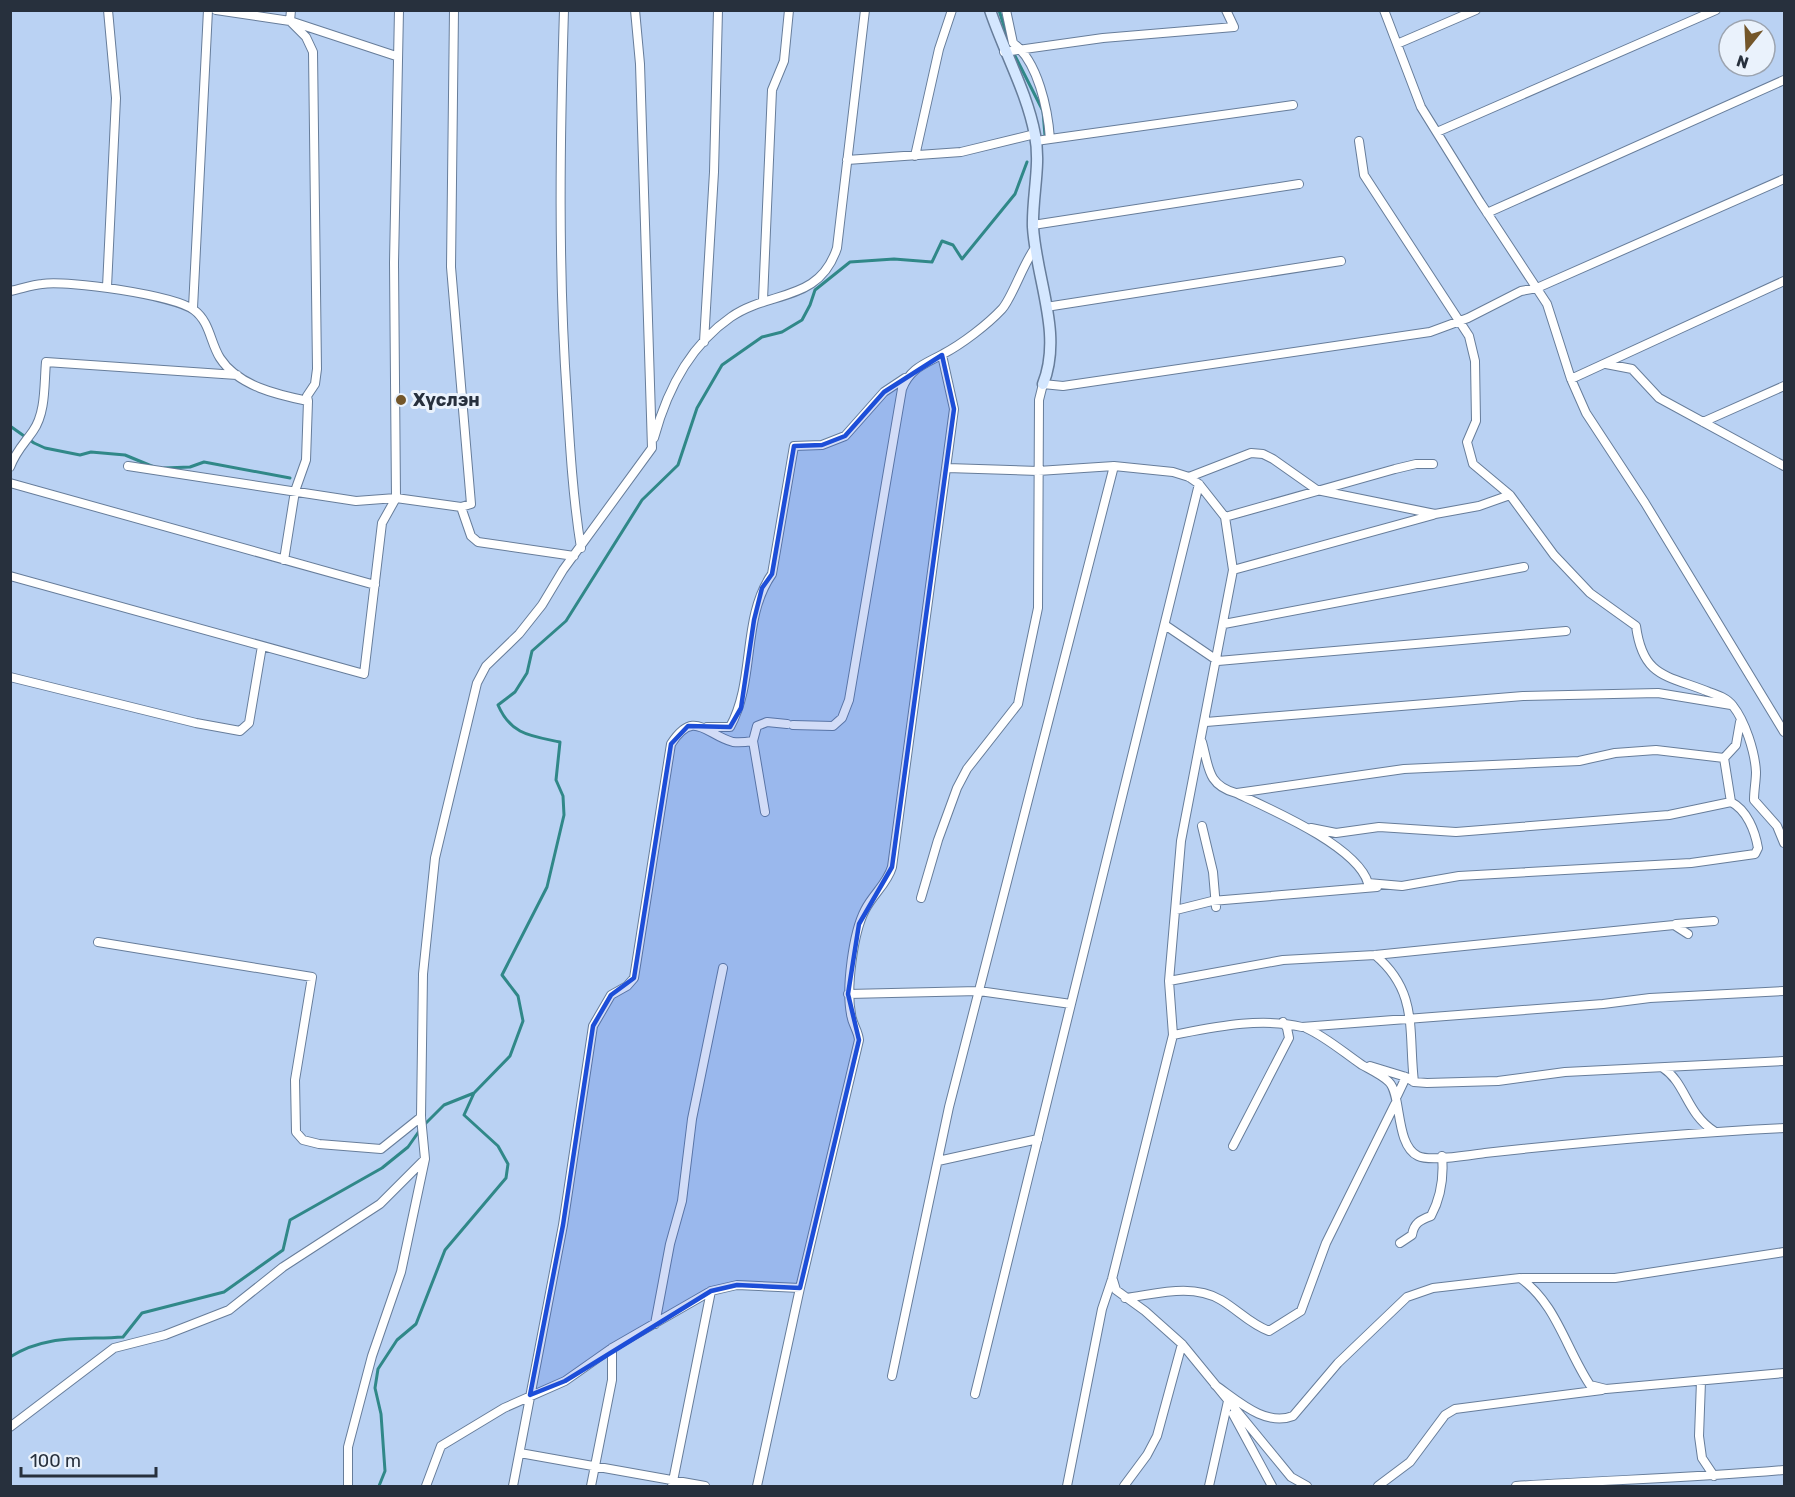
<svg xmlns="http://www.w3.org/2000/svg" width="1795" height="1497" viewBox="0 0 1795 1497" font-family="Rubik,sans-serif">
<rect width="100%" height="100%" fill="#bad2f3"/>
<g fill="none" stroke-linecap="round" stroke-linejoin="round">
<path stroke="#308888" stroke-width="3" d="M999,10l11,36
M1013,52l30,59 2,25
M10,426l24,17 11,5 35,7 11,-3 34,3 29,12
M164,468l26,-1 14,-5 86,16
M10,1357c36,-23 72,-17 113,-20l19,-24 82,-21 59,-42 7,-30 92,-52 26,-21 14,-20 22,-22 30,-12
M379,1486l6,-15 -4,-57 -6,-26 3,-19 19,-29 19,-16 29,-74 61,-72 2,-14 -10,-18 -34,-31 10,-22 36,-37 13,-35 -5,-25 -16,-21 45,-88 17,-72 -1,-19 -7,-16 4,-38c-29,-6 -49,-7 -62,-37l17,-13 12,-19 5,-22 34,-30 76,-121 36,-35 19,-57 25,-43 40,-28 20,-5 20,-12 8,-15 5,-15 35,-28 44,-3 38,3 10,-21 11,4 9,14 53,-65 12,-32"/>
<g stroke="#677d9a" stroke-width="10">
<path id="street" d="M216,10l74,11 106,35
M291,10l-1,11 16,16 7,15 4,317 -2,15 -8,12 1,5
M564,10c-4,130 -6,259 3,388 3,50 6,100 14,150
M1006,10l7,33c25,18 35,67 37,96
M1384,10l37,97 59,95 67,102 24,75 15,34 59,90 139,229
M1397,44l79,-34
M1004,52l99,-14 131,-11 -8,-17
M1437,132l279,-122
M1036,141l257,-36
M1359,141l5,34 105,161 6,25 1,60 -9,21 6,22 37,31 44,60 36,38 46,33c7,52 31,49 73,66 9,3 18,6 24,14 12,15 22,46 23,66 0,9 -2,18 -2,28l23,26 7,17
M915,156l24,-107 13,-39
M847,160l114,-8 74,-18
M1487,213l297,-133
M1033,225l266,-41
M107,287l9,-189 -8,-88
M10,291c11,-2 21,-6 32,-7 26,-4 132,11 152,26 16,12 16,32 26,48 18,28 58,37 88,43l-2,59 -11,31 -11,69
M763,300l9,-210 12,-29 5,-51
M1046,307l295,-46
M193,308l15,-298
M704,342l10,-170 4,-162
M1606,364l26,5 27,29 125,68
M1571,379l213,-98
M1703,422l81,-36
M654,438c13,-48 35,-92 77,-121 39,-27 88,-14 106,-69l28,-238
M128,466l228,35 40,-3 65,9 10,-3 -20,-237 3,-257
M10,467c6,-16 14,-23 23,-36 13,-18 11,-47 13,-69l191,13
M947,468l91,3 76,-5 59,6 16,5 10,7 26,33 8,53 -52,271 -12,140 4,54 -61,244 -10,30 -35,177
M1189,477l62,-24 12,1 10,5 44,31 118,24 44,-8 31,-11
M10,483l365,102
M461,507l10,29 7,6 96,14
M1225,517l170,-48 21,-5h17
M1233,570l200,-55
M10,576l354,98 18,-151 14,-25 -2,-235 5,-253
M1224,624l300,-57
M1165,625l53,36 348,-30
M10,677l186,46 44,8 9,-8 13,-77
M1206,722l317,-26 135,-3 73,12
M793,725l40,1 9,-8 7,-18 53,-311c8,-21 23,-25 41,-35 19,-10 44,-29 59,-45 10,-11 21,-45 33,-61
M707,727h23c26,-47 11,-109 42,-153l22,-128 28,-1 23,-9 39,-44 21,-14
M753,741l12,71
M1202,742c7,25 5,43 34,51 34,16 121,53 132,90l34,3 57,-10 232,-13 64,-9 3,-6c-3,-17 -11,-38 -27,-46l-7,-44 12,-13 4,-23
M1237,793l167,-24 175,-8 36,-8 41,-3 68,8
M1202,826l11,46 3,35
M1311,828l25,5 43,-6 77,5 213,-17 62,-13
M921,898l17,-58 19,-52 10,-19 51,-65 4,-20 16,-76 1,-208 4,-16 20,2 367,-54 38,-14 53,-27 16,-3 247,-109
M1176,910l36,-9 165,-14
M1676,924l38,-3
M98,942l214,35 -17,103 1,52 7,8 16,4 62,5 40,-32
M1375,955c44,37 33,76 39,127
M1169,981l114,-21 92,-5 299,-30 14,9
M848,994l131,-3 92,13
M1306,1028c20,9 37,24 56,37 9,5 20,10 27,17 13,13 6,63 29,74 12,6 52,-1 67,-3 100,-11 199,-20 299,-25
M1173,1035c42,-8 87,-18 129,-8l301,-23 47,-6 134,-7
M1370,1066l36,11 8,5 13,1 71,-2 67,-9 219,-11
M1663,1068c23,15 23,45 51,63
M1397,1096l9,-19
M1233,1146l56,-108 -2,-10 -4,-6
M938,1161l100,-22
M1400,1243l12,-8c2,-12 8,-15 19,-19 10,-19 13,-39 11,-60
M1522,1278h93l169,-26
M1113,1280l3,10 29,21 37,33 109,133 16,9
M1125,1298c32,-4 67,-15 96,2 17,10 29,24 48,31l32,-20 25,-68 69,-139
M655,1324l15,-80 12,-43 10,-82 31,-151
M892,1376l57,-269 165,-641
M1701,1381l-2,55 3,22 12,18
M1215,1385c22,15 50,42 78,31l45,-53 69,-66 26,-9 87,-10c36,25 46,71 70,107l16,4 178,-16
M975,1394l224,-910
M1233,1414l39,72
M10,1427l104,-79 51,-13 64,-25 54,-43 97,-63 44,-44
M520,1453l185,33
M348,1486v-39l24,-91 29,-84 24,-113 -4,-42 2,-143 12,-116 42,-175 9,-17 33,-32 23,-29 21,-35 89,-122 -12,-384 -5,-54
M426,1486l15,-40 63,-38 61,-27 47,-33 99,-57 26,-6 63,3
M513,1486l50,-261 30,-199 18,-31 16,-9 7,-8 37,-234c23,-36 35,-9 62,-2 7,1 14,0 20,-1l4,-15 10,-4 20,2
M591,1486l21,-106v-32
M672,1486l39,-195
M757,1486l43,-198 59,-248c-1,-10 -7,-16 -8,-26 -5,-26 2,-81 14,-104 8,-16 22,-26 27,-43l62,-458 -12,-54
M1124,1486l23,-31 10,-19 25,-92
M1209,1486l19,-85
M1378,1486l32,-24 35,-47 10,-6 147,-19
M1516,1486c90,-6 179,-8 268,-16"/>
</g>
<g stroke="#677d9a" stroke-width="13">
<path id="secondary" d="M990,10c14,42 37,82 45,125 6,30 -3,61 -2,92 3,52 30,107 10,157"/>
</g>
<use href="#street" stroke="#fff" stroke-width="8"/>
<use href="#secondary" stroke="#d4e7ff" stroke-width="10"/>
</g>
<path fill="#1d4ed8" fill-opacity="0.2" stroke="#1d4ed8" stroke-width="4.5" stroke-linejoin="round" d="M942,355l12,54 -62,458 -33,57 -11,70 11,46 -59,248 -63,-3 -26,6 -146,90 -35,14 33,-170 30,-199 18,-31 23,-17 37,-234 17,-18 42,1 11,-19 13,-88 8,-32 10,-14 22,-128 28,-1 23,-9 39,-44z"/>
<circle fill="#73562a" stroke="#eaf2fc" stroke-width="2" cx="401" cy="400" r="6"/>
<g text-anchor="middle" stroke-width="6" stroke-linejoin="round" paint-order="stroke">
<g font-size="18" font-weight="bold" fill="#27303d" stroke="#eaf2fc" text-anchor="start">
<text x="413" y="406">Хүслэн</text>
</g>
</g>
<rect width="1795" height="1497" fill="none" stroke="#27303d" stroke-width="24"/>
<g transform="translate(1747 48) rotate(198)"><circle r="28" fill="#eaf2fc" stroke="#9ca4b0" stroke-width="1.5"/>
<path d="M0-4.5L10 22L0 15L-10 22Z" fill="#73562a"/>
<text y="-9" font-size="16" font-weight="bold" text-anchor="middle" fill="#27303d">N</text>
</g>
<path d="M21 1467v9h135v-9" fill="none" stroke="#27303d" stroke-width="3"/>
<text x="30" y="1467" font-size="18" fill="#27303d" stroke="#eaf2fc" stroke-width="4.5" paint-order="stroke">100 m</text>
</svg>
